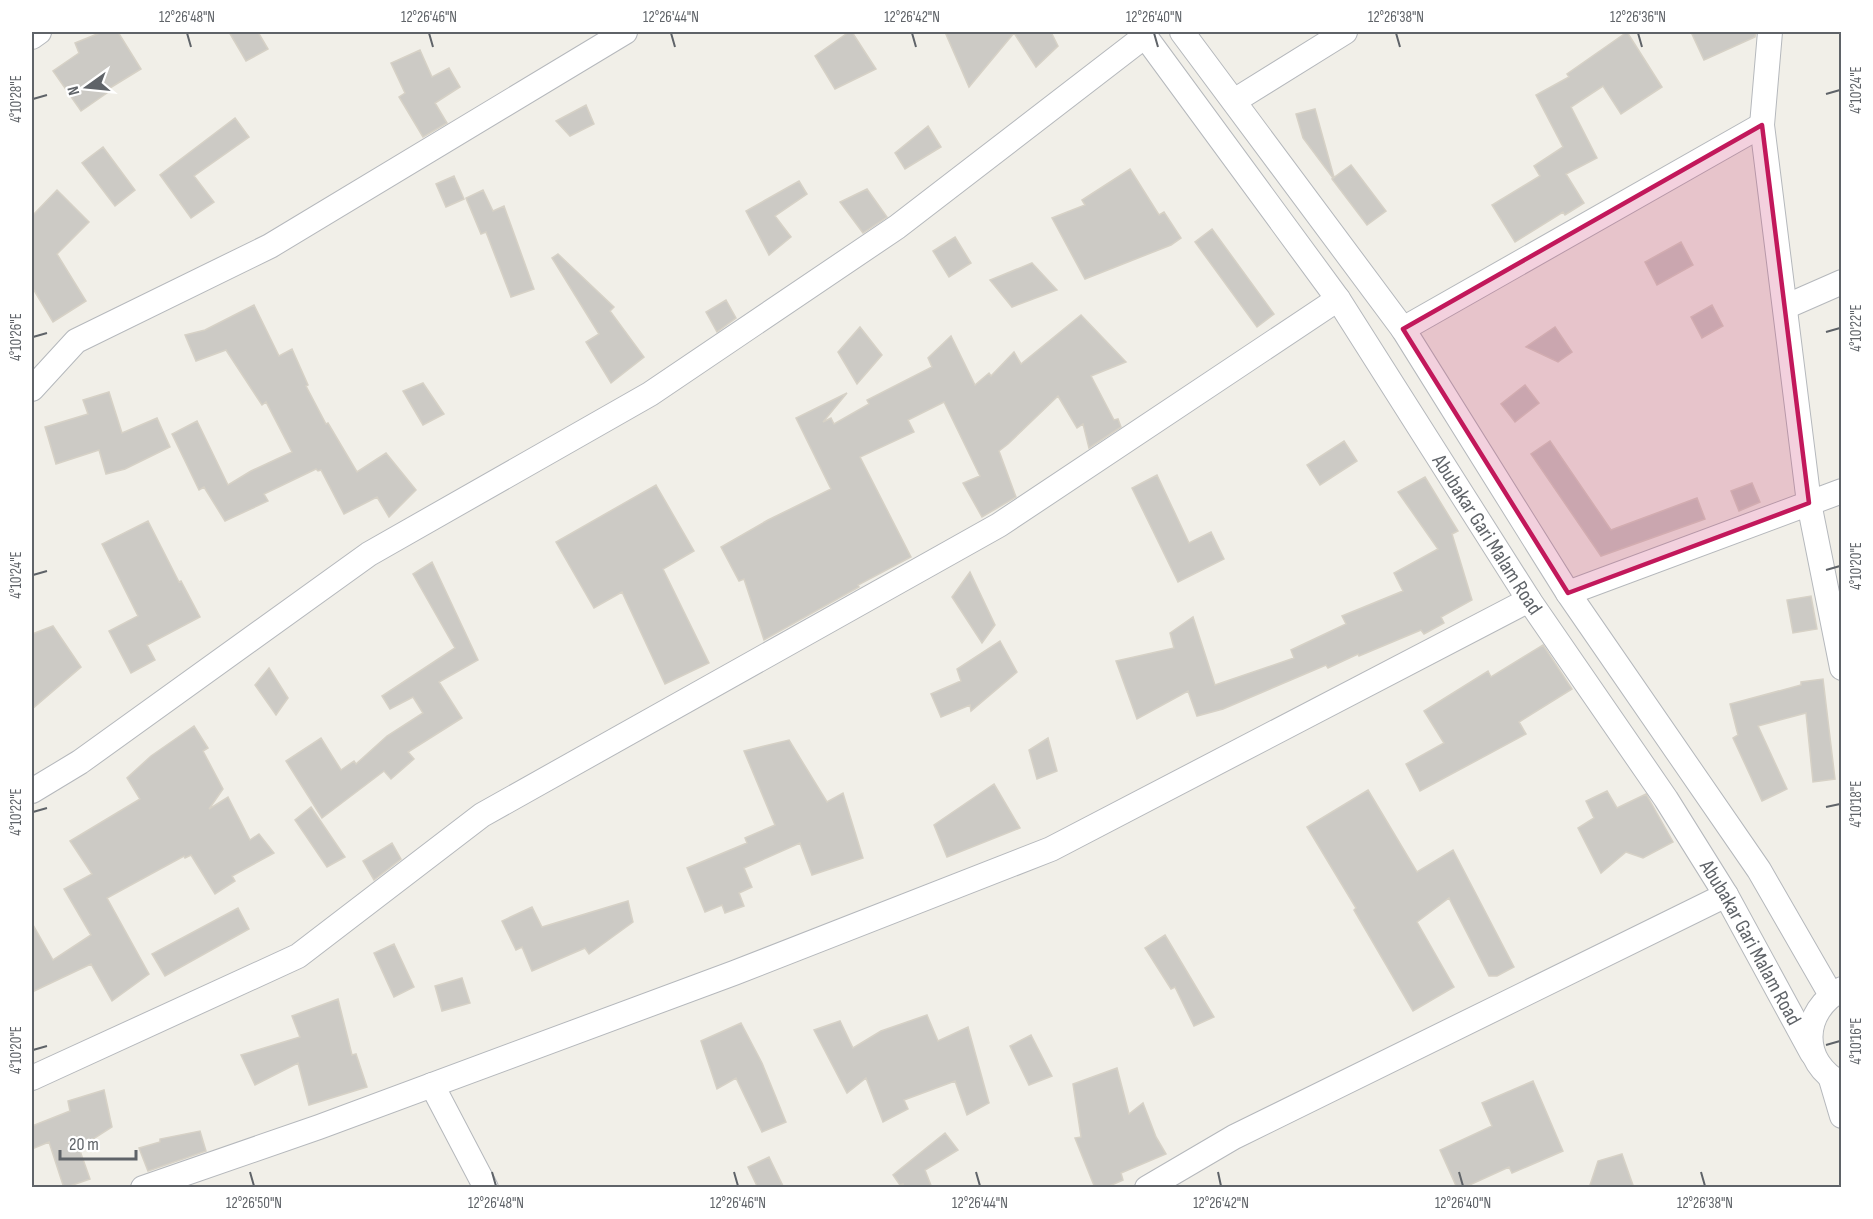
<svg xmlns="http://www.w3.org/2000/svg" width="1873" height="1219" viewBox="0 0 1873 1219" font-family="'Sofia Sans Condensed',sans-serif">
<rect width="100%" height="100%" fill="#f1efe8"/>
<path fill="#cccac5" stroke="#d6d1c6" stroke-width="1.5" d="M102,32h16l23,37 -36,22 2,2 -26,18 -28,-40 26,-18 -4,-10z
M229,32h29l10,17 -22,12z
M849,32h3l24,37 -41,20 -20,-33z
M945,32h106l7,14 -22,21 -22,-34 -45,54z
M1627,32l35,55 -41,27 -18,-28 -32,21 26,51 -31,16 18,29 -19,12 -2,-3 -48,30 -23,-37 48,-29 -6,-10 29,-19 -27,-52 33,-18 -2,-3z
M1691,32h65l-1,5 -51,23z
M420,50l12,27 17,-9 11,19 -25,16 12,20 -24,14 -24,-40 6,-4 -14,-30z
M586,105l8,19 -24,12 -14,-15z
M1315,109l19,68 -1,1 -30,-40 -7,-24z
M235,118l14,19 -55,39 20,26 -23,16 -31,-43z
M928,126l13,21 -36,22 -10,-16z
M103,147l32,43 -20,16 -33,-43z
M1351,165l35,46 -19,14 -35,-46z
M1130,169l29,46 5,-3 17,26 -10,7 -86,34 -33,-61 33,-13 -3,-5z
M454,176l10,23 -18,8 -10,-23z
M799,181l8,13 -32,22 16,21 -22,18 -23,-44z
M867,189l20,28 -24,16 -23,-31z
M57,190l32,32 -32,32 29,47 -33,21 -21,-35v-71z
M483,190l10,21 11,-5 30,83 -23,8 -25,-65 -5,2 -15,-36z
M1212,229l62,85 -17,13 -62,-85z
M955,237l16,26 -22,14 -16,-26z
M1681,242l12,23 -36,20 -12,-23z
M558,254l56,53 -4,4 34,46 -33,26 -25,-41 13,-8 -47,-76z
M1032,263l25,27 -45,17 -22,-27z
M726,300l10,18 -19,14 -11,-20z
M254,305l25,51 13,-7 16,36 -2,1 20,38 2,-1 29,49 29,-19 30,37 -27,27 -12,-20 -33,17 -23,-44 -3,1 -2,-2 -52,25 4,7 -43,20 -21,-34 -5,3 -27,-56 25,-13 31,64 23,-14 41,-19 -26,-50 -4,3 -36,-55 -30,11 -11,-26 20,-5z
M1712,305l11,21 -21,12 -11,-21z
M1081,315l45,47 -35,14 23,44 4,-1 3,8 -32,21 -6,-24 -6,4 -19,-32 -50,48 -9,7 17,46 -34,20 -19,-34 17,-7 -36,-74 -36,18 6,12 -54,25 51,100 -53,28 1,2 -95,53 -20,-61 -5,2 -18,-34 47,-27 63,-31 -35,-71 51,-25 -24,29 8,-4 3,6 35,-20 -2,-4 65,-33 -4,-9 23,-22 24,49 14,-12 2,3 23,-24 7,12z
M860,327l22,28 -25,29 -19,-32z
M1555,327l17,25 -14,10 -32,-15z
M423,383l21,31 -21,11 -20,-34z
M1525,385l14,18 -24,19 -14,-18z
M109,392l13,41 35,-15 13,29 -45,22 -19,5 -7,-24 -43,14 -11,-37 43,-13 -5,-14z
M1344,441l13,20 -37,24 -13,-20z
M1550,441l61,89 86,-32 8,21 -104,37 -70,-102z
M1157,475l32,68 22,-11 13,27 -46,23 -46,-94z
M1425,477l33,54 -6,3 20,66 -31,17 3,6 -20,11 -3,-4 -62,26 -1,-2 -30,14 -2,-3 -103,44 -26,7 -9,-25 -51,28 -21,-58 58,-13 -4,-15 23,-16 22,68 79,-27 -3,-8 55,-26 -4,-8 61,-25 -9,-18 44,-24 -40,-57z
M1752,483l8,19 -21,9 -8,-20z
M656,485l38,66 -31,18 46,94 -44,21 -43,-92 -28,16 -38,-66z
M148,521l31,61 2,-1 19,36 -53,28 8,15 -24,13 -22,-42 29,-15 -36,-72z
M432,562l46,98 -39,22 23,36 -54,34 6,7 -23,20 -7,-8 -62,47 -36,-57 35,-23 20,32 13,-9 2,3 31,-28 36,-23 -10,-16 -23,12 -8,-13 73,-48 -42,-74z
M970,572l25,53 -13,18 -30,-46z
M1811,596l6,33 -24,4 -6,-33z
M53,626l28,41 -49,42v-75z
M1000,641l17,31 -46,39 -1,-6 -29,12 -10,-23 30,-13 -4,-12z
M1543,645l29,44 -53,33 7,12 -106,57 -14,-27 38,-21 -20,-32 64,-40 3,6z
M269,668l19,30 -12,17 -21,-30z
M1823,679l12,100 -22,3 -7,-69 -48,13 29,63 -25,12 -29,-63 5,-3 -8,-31 71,-19v-3z
M194,726l14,22 -5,3 20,38 -14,20 19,-12 22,43 9,-6 15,19 -42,23 3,5 -20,13 -24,-39 -6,3 -1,-2 -77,42 42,76 -37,27 -21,-37 -59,28v-69l21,37 38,-25 -27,-46 28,-15 -22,-33 70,-42 -13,-21 24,-22z
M1048,738l9,33 -20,8 -8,-29z
M789,740l38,62 16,-9 20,65 -51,17 -12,-32 -56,25 8,19 -13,6 5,13 -19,7 -3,-8 -17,7 -18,-44 60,-25 -2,-5 30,-13 -31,-74z
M994,784l26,44 -73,29 -13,-32z
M1368,790l49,82 36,-22 61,117 -17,9h-8l-40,-78 -32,24 37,65 -41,24 -59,-101 2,-2 -49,-81z
M1607,791l10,17 29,-14 27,48 -30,16 -17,-6 -25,21 -23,-45 16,-10 -8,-17z
M311,807l34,50 -18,10 -32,-47z
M392,843l9,16 -27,21 -11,-19z
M628,901l5,21 -44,32 -4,-6 -53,23 -10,-24 -6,3 -14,-29 30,-14 10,20z
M238,908l11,21 -84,47 -13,-22z
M1165,935l49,82 -20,9 -19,-39 -4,2 -26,-41z
M394,944l20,43 -20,10 -20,-44z
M462,978l8,25 -28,8 -7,-25z
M338,999l14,56 4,-1 11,33 -58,18 -11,-42 -43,22 -14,-30 59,-18 -8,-21z
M927,1015l11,26 30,-14 21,76 -22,12 -12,-34 -51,19 4,9 -25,13 -17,-44 -19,15 -33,-63 26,-9 13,27 28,-17z
M741,1023l21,40 24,59 -24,10 -26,-54 -19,11 -16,-48z
M1031,1035l21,41 -23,9 -19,-39z
M1117,1068l12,46 14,-11 13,34 10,17 -45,19 2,7 -18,8h-10l-20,-50 6,-1 -8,-53z
M1533,1081l30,70 -51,22 -3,-6 -46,21h-6l-17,-38 52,-24 -10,-23z
M104,1090l8,37 -33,21 11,31 -26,9 -15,-46 -17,7v-23l38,-15 -2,-10z
M200,1131l6,20 -58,20 -9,-23 21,-6v-3z
M945,1133l13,17 -33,20 7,18h-28l-1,-4 -3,1 -7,-10z
M1622,1154l12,34h-45l9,-27z
M769,1157l15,31h-26l-10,-21z"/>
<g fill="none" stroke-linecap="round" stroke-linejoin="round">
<g stroke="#b5b8bc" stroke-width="26">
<g id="minor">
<path id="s1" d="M1142,32l196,267 191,301 137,199 60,96 86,158"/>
<path d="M1182,32l221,297 165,264 191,277 72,125"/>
<path d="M1770,32l-8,93 47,378 33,165"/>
<path d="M32,37l7,-5"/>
<path d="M1234,101l111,-69"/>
<path d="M1785,307l57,-25"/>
<path d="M1403,329l359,-204"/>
<path d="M32,389l44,-48 194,-95 355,-214"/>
<path d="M1568,593l274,-102"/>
<path d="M32,791l48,-29 289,-208 281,-160 247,-167 248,-191"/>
<path d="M1842,989c-41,22 -43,73 0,95"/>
<path d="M32,1078l266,-122 184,-141 517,-290 339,-226"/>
<path d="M1831,1079l11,37"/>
<path d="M432,1085l54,103"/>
<path d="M143,1188l176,-61 415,-154 317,-124 478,-249"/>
<path d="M1147,1188l87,-51 492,-242"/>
</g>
</g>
<use href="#minor" stroke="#fff" stroke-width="24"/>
</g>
<path fill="#c2185b" fill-opacity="0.2" stroke="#c2185b" stroke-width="4.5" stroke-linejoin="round" d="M1762,125l47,378 -241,90 -165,-264z"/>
<path fill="none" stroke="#5f6368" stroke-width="2" d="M187,33l4,14M429,33l4,14M671,33l4,14M912,33l4,14M1154,33l4,14M1396,33l4,14M1638,33l4,14M1826,94l14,-4M33,99l14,-4M1826,332l14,-4M33,337l14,-4M1826,570l14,-4M33,575l14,-4M1826,807l14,-3M33,812l14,-4M1826,1045l14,-4M33,1050l14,-4M250,1172l4,14M492,1172l4,14M734,1172l4,14M976,1172l4,14M1218,1172l3,14M1459,1172l4,14M1701,1172l4,14"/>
<g text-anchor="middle" stroke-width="5" stroke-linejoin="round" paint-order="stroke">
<g font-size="21" fill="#5f6368" stroke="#fff">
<text dy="7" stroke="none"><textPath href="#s1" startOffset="610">Abubakar Gari Malam Road</textPath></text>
<text dy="7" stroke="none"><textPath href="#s1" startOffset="1096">Abubakar Gari Malam Road</textPath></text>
</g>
</g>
<rect width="1873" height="1219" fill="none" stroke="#ffffff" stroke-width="66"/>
<g transform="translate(87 87) rotate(255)" stroke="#ffffff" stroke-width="4.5" paint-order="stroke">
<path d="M0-4.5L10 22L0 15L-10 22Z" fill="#5f6368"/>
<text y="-9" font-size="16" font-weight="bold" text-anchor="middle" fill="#5f6368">N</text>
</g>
<path d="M60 1150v9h76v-9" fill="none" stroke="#5f6368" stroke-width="3"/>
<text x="69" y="1150" font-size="18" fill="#5f6368" stroke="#ffffff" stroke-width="4.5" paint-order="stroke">20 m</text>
<rect x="33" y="33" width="1807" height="1153" fill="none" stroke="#5f6368" stroke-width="2"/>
<g font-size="15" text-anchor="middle" fill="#5f6368">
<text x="187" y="22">12°26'48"N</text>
<text x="429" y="22">12°26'46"N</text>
<text x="671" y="22">12°26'44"N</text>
<text x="912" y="22">12°26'42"N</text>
<text x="1154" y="22">12°26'40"N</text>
<text x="1396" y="22">12°26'38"N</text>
<text x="1638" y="22">12°26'36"N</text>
<text transform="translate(1856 90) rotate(-90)" y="5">4°10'24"E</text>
<text transform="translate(16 99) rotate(-90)" y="5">4°10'28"E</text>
<text transform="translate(1856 328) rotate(-90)" y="5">4°10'22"E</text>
<text transform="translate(16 337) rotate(-90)" y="5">4°10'26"E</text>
<text transform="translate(1856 566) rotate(-90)" y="5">4°10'20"E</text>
<text transform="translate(16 575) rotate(-90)" y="5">4°10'24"E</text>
<text transform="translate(1856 804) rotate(-90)" y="5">4°10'18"E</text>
<text transform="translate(16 812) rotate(-90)" y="5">4°10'22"E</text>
<text transform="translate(1856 1041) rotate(-90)" y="5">4°10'16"E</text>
<text transform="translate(16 1050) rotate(-90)" y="5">4°10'20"E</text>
<text x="254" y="1208">12°26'50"N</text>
<text x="496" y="1208">12°26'48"N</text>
<text x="738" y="1208">12°26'46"N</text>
<text x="980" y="1208">12°26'44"N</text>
<text x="1221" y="1208">12°26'42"N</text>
<text x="1463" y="1208">12°26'40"N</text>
<text x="1705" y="1208">12°26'38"N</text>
</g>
</svg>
